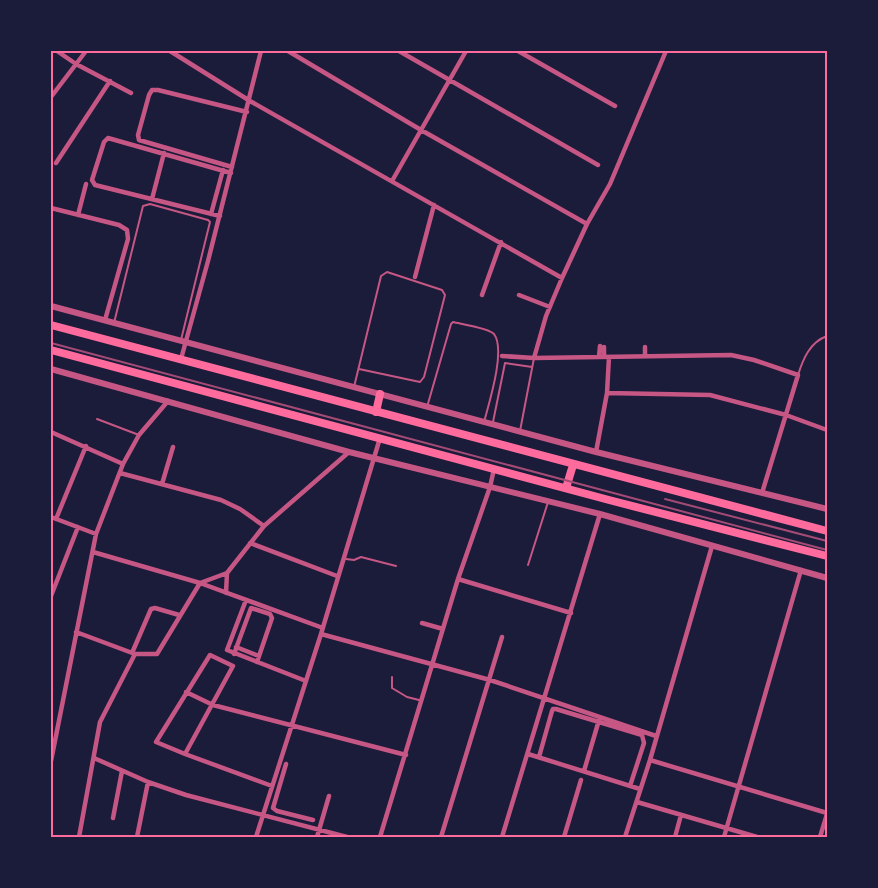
<svg xmlns="http://www.w3.org/2000/svg" width="878" height="888" viewBox="0 0 878 888" font-family="'Sofia Sans Condensed',sans-serif">
<rect width="100%" height="100%" fill="#1b1b3a"/>
<g fill="none" stroke-linecap="round" stroke-linejoin="round">
<path stroke="#c65784" stroke-width="2" d="M114,323l29,-117 7,-2 58,16 2,2 -29,118
M798,375c5,-16 12,-33 29,-39
M354,387l27,-111 6,-4 55,18 3,5 -21,82 -4,5 -61,-13
M427,407l24,-83 2,-2c8,2 36,6 41,12 12,16 -5,69 -10,88
M97,419l42,16
M493,422l12,-59 27,4
M520,431l14,-73
M346,559l8,1 7,-3 35,9
M528,565l20,-63
M392,677v11l15,9 12,3"/>
<path stroke="#c65784" stroke-width="4.5" d="M57,51l19,13 55,29
M170,51l80,50 312,177
M288,51l133,79 166,94
M399,51l199,114
M518,51l97,55
M51,97l35,-46
M56,163l54,-82
M232,167l-93,-27 -1,-5 11,-40 3,-5h6l89,22
M392,181l74,-130
M152,199l12,-46
M51,208l68,17 8,5 1,9 -23,81
M211,214l12,-44
M78,215l8,-31
M220,216l-125,-31 -3,-5 12,-38 4,-4 123,35
M415,277l19,-72
M482,295l19,-53
M519,295l31,12
M645,347v9
M502,356l32,2 197,-3 23,5 44,15 -36,118
M604,356v-9
M599,357l1,-11
M534,358l12,-42 16,-38 25,-54 23,-40 56,-133
M181,359l27,-98 53,-210
M607,393l103,2 76,20 41,15
M51,432l72,32
M596,452l11,-59 2,-36
M120,473l101,27 19,9 24,17
M162,484l11,-37
M51,517l45,17
M56,519l30,-73
M250,543l87,33
M93,552l107,31 123,45
M458,579l113,34
M226,593l1,-20 37,-47 85,-74
M51,596l27,-69
M246,600l-19,50 79,31
M422,623l21,6
M76,632l59,22h22l43,-71 27,-10
M321,634l169,46 166,56
M236,647l23,9
M132,653l19,-44 4,-1 24,7
M234,654l17,-46 19,6 2,4 -15,44
M186,692l27,13 193,50
M185,754l-29,-12 54,-87 23,11 -48,88 87,32
M528,754l112,35
M539,757l13,-46 1,-2h3l86,26 2,8 -14,43
M94,758l54,24 38,13 161,42
M650,760l177,53
M51,761l45,-227 27,-70 16,-29 29,-34
M286,764l-13,44 4,3 36,9
M584,771l15,-51
M637,802l120,35
M113,818l9,-47
M79,837l21,-115 35,-68
M137,837l11,-55
M256,837l65,-203 59,-196
M317,837l12,-41
M380,837l78,-258 32,-92 4,-18
M441,837l61,-200
M502,837l98,-323
M564,837l17,-57
M625,837l25,-77 62,-214
M675,837l6,-22
M724,837l77,-267
M820,837l7,-23"/>
<path stroke="#c65784" stroke-width="6" d="M51,306l545,146 231,57
M51,369l298,83 251,62 227,64"/>
<path stroke="#ff6b9d" stroke-width="8" d="M51,325l776,206
M51,350l558,150 218,56
M376,412l4,-18
M566,488l7,-23"/>
<path stroke="#a44b75" stroke-width="2" d="M51,343l776,207
M665,499l162,42"/>
</g>
<rect width="878" height="888" fill="none" stroke="#1b1b3a" stroke-width="105"/>
<rect x="52" y="52" width="774" height="784" fill="none" stroke="#ff6b9d" stroke-width="2"/>
</svg>
